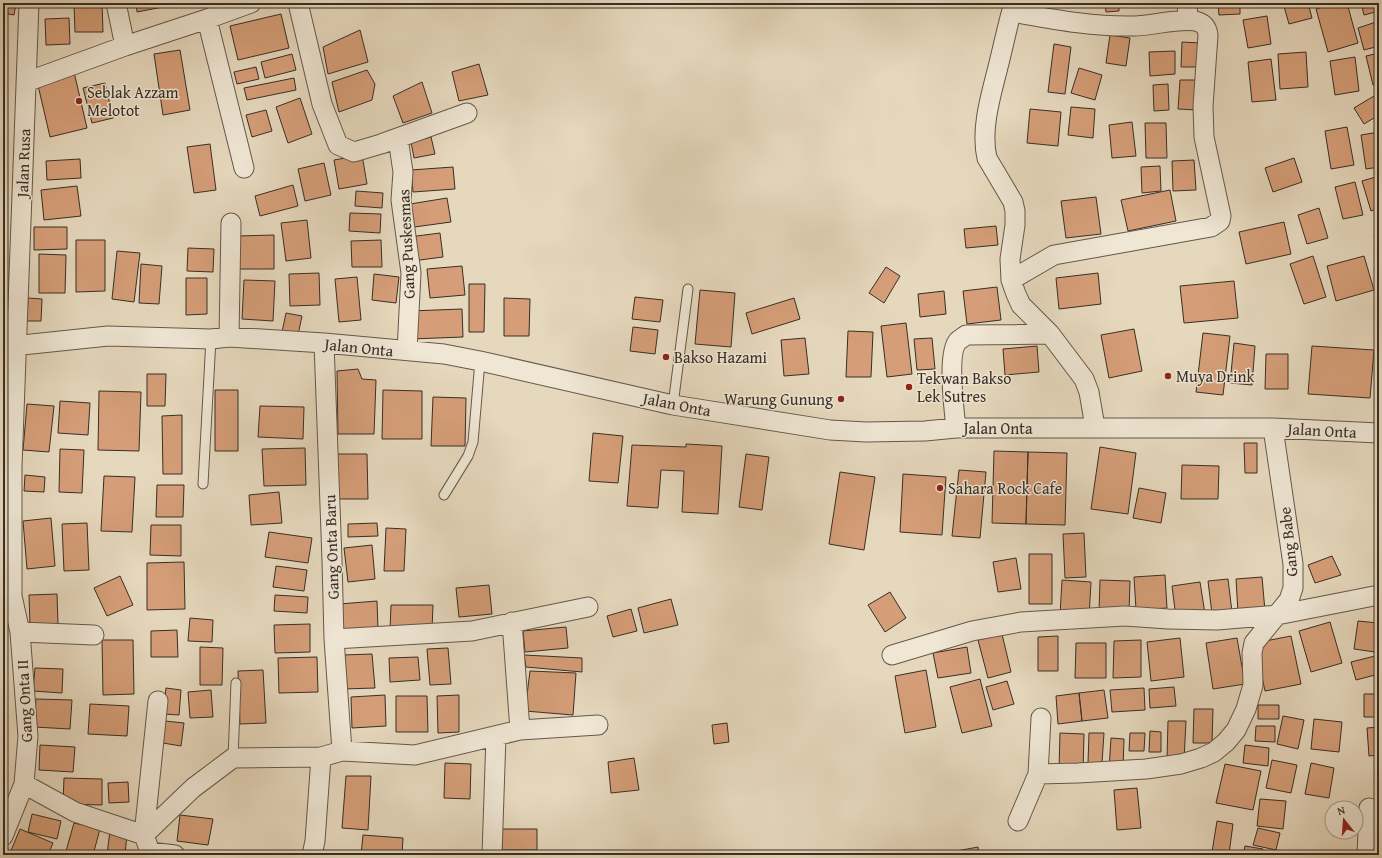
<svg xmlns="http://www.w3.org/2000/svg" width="1382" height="858" viewBox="0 0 1382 858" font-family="'Gentium Book Plus',serif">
<rect width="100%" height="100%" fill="#e6d8bd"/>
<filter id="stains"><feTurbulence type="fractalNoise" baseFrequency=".005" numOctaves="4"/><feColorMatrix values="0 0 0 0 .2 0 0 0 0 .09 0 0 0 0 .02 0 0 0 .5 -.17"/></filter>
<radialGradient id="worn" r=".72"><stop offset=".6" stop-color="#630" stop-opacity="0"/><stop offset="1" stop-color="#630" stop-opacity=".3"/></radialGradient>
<path fill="#d59e78" stroke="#382e26" d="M3,3h13l-2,12 -11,-2z
M74,3h28l1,29h-28z
M136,3h31l1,3 -31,6z
M1105,3h14v8l-13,1z
M1218,3h22v11l-21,1z
M1283,3h25l4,15 -23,6z
M1337,3h10l11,40 -30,9 -12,-43z
M1361,3h18v8l-15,4z
M281,14l8,34 -51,12 -8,-34z
M1267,16l4,28 -23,4 -5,-28z
M69,18l1,26 -24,1 -1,-26z
M1379,21v25l-15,4 -6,-22z
M360,30l8,32 -40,12 -5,-27z
M1110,35l20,3 -4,28 -20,-3z
M1182,42l18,1 -1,24h-18z
M1054,44l17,3 -6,47 -17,-2z
M180,50l10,60 -27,5 -9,-61z
M1175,51v23l-25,2 -1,-24z
M1306,52l2,35 -28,2 -2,-35z
M1379,53v31l-6,1 -7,-29z
M292,54l4,16 -31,8 -4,-16z
M1355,57l4,34 -24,4 -5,-34z
M1271,59l5,41 -24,2 -4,-40z
M479,64l9,31 -29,6 -7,-29z
M256,67l3,12 -22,5 -3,-12z
M1079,68l23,7 -7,25 -24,-7z
M367,70l8,14 -3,16 -33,12 -7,-30z
M74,72l13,56 -37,9 -13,-56z
M294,78l2,12 -49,10 -3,-12z
M1180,80h20l-2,30 -20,-1z
M422,82l10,31 -29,10 -10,-27z
M105,83l8,35 -21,5 -9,-35z
M1168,84l1,26 -15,1 -1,-26z
M1379,93v22l-15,9 -10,-16z
M300,98l12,36 -24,9 -12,-36z
M1071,107l24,2 -2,29 -25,-3z
M1030,109l31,3 -3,34 -31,-3z
M266,110l6,21 -20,6 -6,-22z
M1132,122l4,34 -24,2 -3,-33z
M1145,123h21l1,35h-21z
M1347,127l7,38 -23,4 -6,-38z
M1379,132v35l-13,2 -5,-34z
M431,137l4,17 -21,4 -3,-16z
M210,144l6,46 -22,3 -7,-46z
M362,155l5,29 -28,5 -5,-29z
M1294,158l8,24 -29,10 -8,-24z
M80,159l1,19 -34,2 -1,-19z
M1194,160l2,30 -23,1 -1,-30z
M324,163l7,32 -26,6 -7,-32z
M1160,166l1,25 -19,2 -1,-26z
M453,167l2,22 -42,3 -2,-22z
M1379,176v32l-8,3 -9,-30z
M1355,182l8,33 -20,4 -8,-32z
M293,185l5,21 -38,10 -5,-20z
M77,186l4,30 -37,4 -3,-30z
M1170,190l6,31 -48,10 -7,-31z
M356,191l27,2 -1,15 -27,-2z
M1096,197l5,37 -35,4 -5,-37z
M447,198l4,24 -44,6 -3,-23z
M1319,208l9,30 -21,6 -9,-29z
M350,213l31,1 -1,19 -31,-2z
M307,220l4,38 -25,3 -5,-38z
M1284,222l7,32 -45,10 -7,-32z
M996,226l2,19 -32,3 -2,-19z
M34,227h33v22l-33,1z
M440,233l3,24 -31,4 -3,-24z
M1379,233v20l-5,-18z
M274,235v34h-36v-33z
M76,240h29v51l-29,1z
M381,240l1,27h-30l-1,-26z
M188,248l26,1 -1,23 -26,-1z
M117,251l23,2 -6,49 -22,-3z
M39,254l27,1 -1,38h-26z
M1313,256l13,41 -22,7 -14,-40z
M1364,256l10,34 -38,11 -9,-35z
M141,264l21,2 -3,38 -20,-1z
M462,266l3,29 -35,3 -3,-29z
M886,267l14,9 -16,27 -15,-10z
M319,273l1,32 -30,1 -1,-32z
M1098,273l3,31 -42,5 -3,-31z
M374,274l25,3 -3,26 -24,-3z
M357,277l4,43 -22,2 -4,-43z
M186,278h21v36l-21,1z
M244,280l31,1 -2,40 -31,-2z
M1234,281l4,37 -54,5 -4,-37z
M469,284h16l-1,48h-15z
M997,287l4,33 -34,4 -4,-33z
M700,290l35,3 -4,54 -36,-3z
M944,291l2,23 -26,3 -2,-23z
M635,297l28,3 -3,22 -28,-3z
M28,298l14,1 -1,22h-14z
M504,298l26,1 -1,37h-25z
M794,298l6,21 -48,15 -6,-21z
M462,309l1,28 -52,2 -1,-28z
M286,313l16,3 -4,19 -16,-3z
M906,323l6,51 -25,3 -6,-51z
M633,327l25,3 -3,24 -25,-3z
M1134,329l8,42 -33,7 -8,-43z
M848,331l25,1 -2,45h-25z
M1203,333l27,3 -7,59 -27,-3z
M805,338l4,36 -25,2 -3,-36z
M932,338l3,31 -18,1 -3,-31z
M1234,343l21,3 -3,39 -22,-2z
M1037,346l2,26 -34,3 -2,-26z
M1312,346l62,4 -4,48 -62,-4z
M1266,354h22v35h-23z
M358,369l4,10 14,1 -2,54h-36l-1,-63z
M147,374h19l-1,32h-18z
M215,390h23v61h-23z
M383,390l39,1v48h-40z
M99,391l42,1 -2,59 -41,-1z
M433,397l33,1 -1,48h-34z
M60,401l30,2 -2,32 -30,-2z
M27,404l27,2 -5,46 -26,-2z
M260,406l44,1 -1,32 -45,-2z
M182,415v59h-19l-1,-58z
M593,433l30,3 -5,47 -29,-2z
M1244,443h13v30h-12z
M686,444l36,2 -4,68 -36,-2 2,-41 -23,-1 -3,38 -31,-2 5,-61 54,2z
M1100,447l36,6 -8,61 -37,-5z
M305,448l1,37 -42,1 -2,-37z
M60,449l24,1 -2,43 -23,-1z
M994,451l34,1 -2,72 -34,-1z
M1028,452l39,1 -2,72 -39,-1z
M332,454h35l1,45h-35z
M746,454l23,3 -7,53 -23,-3z
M1182,465l37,1 -1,33h-37z
M959,470l27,2 -6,66 -28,-2z
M840,472l35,5 -11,73 -35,-6z
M903,474l43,3 -4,58 -42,-3z
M25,475l20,2 -1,15 -20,-1z
M104,476l31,1 -3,55 -31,-1z
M157,485h27l-1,32h-27z
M1139,488l27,5 -5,30 -28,-5z
M279,492l3,31 -31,2 -2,-30z
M51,518l4,48 -28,3 -4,-48z
M87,523l2,47 -25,1 -2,-47z
M377,523l1,13 -30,1v-13z
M151,525h30v31l-31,-1z
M386,528l20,1 -2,42h-20z
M269,532l43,6 -4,25 -43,-6z
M1084,533l2,44 -21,1 -2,-44z
M372,545l3,34 -27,3 -4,-34z
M1029,554h23v50h-23z
M1332,556l9,19 -26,8 -7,-18z
M1016,558l5,31 -23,3 -5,-30z
M184,562l1,47 -38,1v-47z
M276,566l31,4 -3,21 -31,-4z
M1165,575l2,33 -31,2 -2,-33z
M120,576l13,29 -26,11 -13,-28z
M1262,577l3,34 -27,2 -2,-34z
M1228,579l4,33 -20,2 -4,-33z
M1062,580l29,2 -2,35 -29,-2z
M1100,580l30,1 -1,31h-30z
M1200,582l5,32 -29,4 -4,-32z
M489,585l3,29 -33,3 -3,-29z
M890,592l16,26 -21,14 -17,-27z
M57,594l1,30 -28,1 -1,-30z
M275,595l33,2 -1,16 -33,-2z
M671,599l7,26 -34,8 -6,-25z
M377,601l1,28 -38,2 -1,-27z
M391,605h42l-1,25h-42z
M631,609l6,22 -24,6 -6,-21z
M190,618l23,2 -1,22 -24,-1z
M1358,621l20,2 -3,29 -21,-3z
M1330,622l12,41 -31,9 -12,-41z
M310,624v28l-35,1 -1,-28z
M566,627l2,21 -43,4 -2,-21z
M177,630l1,27h-27v-26z
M1002,634l9,38 -23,6 -10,-38z
M1058,636v35h-20v-34z
M1291,636l10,48 -36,7 -10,-48z
M1180,638l4,39 -33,4 -4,-39z
M1237,638l8,46 -32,5 -7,-46z
M102,640h31l1,54 -31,1z
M1141,640v37l-28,1 1,-37z
M1076,643h30v35h-31z
M200,647l23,1 -1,37h-22z
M967,647l4,26 -33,5 -5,-25z
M448,648l3,36 -21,1 -3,-36z
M372,654l3,34 -32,1v-34z
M524,655l58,3v14l-56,-5z
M1379,655v19l-23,6 -5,-18z
M317,657l1,35 -39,1 -1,-35z
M418,657l2,23 -30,2 -1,-24z
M35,668l28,1 -1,24 -29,-2z
M263,670l3,53 -26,1 -2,-53z
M926,670l10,57 -31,6 -10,-57z
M530,671l46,2 -3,42 -48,-4z
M980,679l12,47 -30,7 -12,-46z
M1007,681l7,23 -21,6 -7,-23z
M1174,687l2,19 -26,2 -1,-19z
M166,688l15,2 -2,25 -16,-1z
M1144,688l1,22 -33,2 -2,-22z
M211,690l2,27 -23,1 -2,-26z
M1104,690l4,28 -26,3 -3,-28z
M1079,693l3,28 -24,3 -2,-28z
M1364,694h15v23h-15z
M385,695l1,31 -34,2 -1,-31z
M459,695v37l-21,1 -1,-37z
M396,696h31l1,36h-32z
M36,699l36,1 -2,29 -36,-2z
M90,704l39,2 -2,30 -39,-2z
M1258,705h21v14h-21z
M1194,709h19l-1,34h-19z
M1283,716l21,4 -6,29 -21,-5z
M1314,719l28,3 -3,30 -28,-3z
M165,721l19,2 -3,23 -18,-3z
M1168,721h18l-2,39 -17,-1z
M727,723l2,19 -15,2 -2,-19z
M1256,726h19v16l-20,-1z
M1379,727v28l-10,1 -2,-28z
M1150,731l11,1v20h-12z
M1060,733l24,1 -1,38 -24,-1z
M1089,733h15l-2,30h-14z
M1130,733h15l-1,18h-15z
M1111,738l13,1 -1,30h-14z
M40,745l35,2 -2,25 -34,-2z
M1245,745l24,3 -1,18 -25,-3z
M634,758l5,32 -28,3 -3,-31z
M1272,760l25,5 -6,28 -25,-5z
M445,763l26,1 -1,35 -26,-1z
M1311,763l23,5 -5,30 -24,-4z
M1225,764l36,7 -8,39 -37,-7z
M346,776h25l-3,54 -26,-2z
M64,778l38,1v26l-39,-1z
M128,782l1,20 -20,1 -1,-20z
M1137,788l4,40 -24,2 -3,-40z
M1260,799l26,2 -3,28 -26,-3z
M32,814l29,7 -4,18 -29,-7z
M180,815l33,4 -5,26 -31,-4z
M1217,821l16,3 -4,30 -17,-2z
M74,823l26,6 -7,26h-14l-13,-4z
M1258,828l22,5 -4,17 -23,-5z
M20,829l33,14 -5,12h-34l-4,-2z
M502,829h35v21h-35z
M110,831l17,2 -2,22 -18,-1z
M363,835l40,3 -1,17h-41z
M1245,846l18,3 -1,6h-19z
M978,847l1,8h-33v-2z
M1308,852l25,2 -25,1z"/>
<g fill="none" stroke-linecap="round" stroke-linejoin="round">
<g stroke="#64584c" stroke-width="11">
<path id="lane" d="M673,405l15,-116
M203,484l8,-145
M444,495l24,-39 5,-14 7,-81
M233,758l3,-75"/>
</g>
<g stroke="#64584c" stroke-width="21">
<path id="street" d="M116,3l9,43
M298,3l24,101 16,41 16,7 27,-8 86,-31
M1014,3c-6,20 -10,40 -15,60 -7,29 -19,65 -12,95l26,44 2,9v14l-5,34 1,21 5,14 5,11 29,29 34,45 5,13 6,35
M1187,3l1,17
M207,19l37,149
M26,82l99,-36 82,-27 44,-16
M398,138l5,34 -2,28 10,73 -4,78
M1011,280l43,-25 157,-28 9,-6 1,-5 -17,-79 -1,-31 5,-71c-1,-8 -4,-12 -13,-14 -17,-3 -43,5 -61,5 -42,1 -82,-7 -122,-14
M229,337l2,-114
M324,343l8,217 2,79 8,112
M3,347l105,-11 103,3 18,-2 95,6 120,11 36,7 193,44 157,25 36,2 59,-1 31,-3h317l106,5
M956,428c-2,-18 -9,-75 2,-87 2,-2 6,-4 8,-6l84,-1
M512,622l8,108
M20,632l74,3
M334,639l138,-8 116,-24
M892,655l80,-24 49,-9 104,-6 43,3 49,1 60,-5 102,-20
M1038,774l3,-56
M24,784l51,28 69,23 49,-47 40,-30 88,-1 21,-6 73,4 105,-25 78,-5
M1018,821l20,-47 40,-1 68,-4 35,-5 20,-6 13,-6 12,-10 10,-12 10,-21 7,-24 -1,-32 2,-10 35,-43 4,-12v-24l-20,-136
M3,836l21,-52 4,-48 -8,-104 -8,-36v-129l17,-464
M150,852l25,3
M150,855v-3l-6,-17 14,-134
M312,855l3,-14 6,-84
M492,855l4,-119
M1367,855l2,-47"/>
</g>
<use href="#lane" stroke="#efe6d4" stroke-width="9"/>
<use href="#street" stroke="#efe6d4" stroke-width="19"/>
</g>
<g fill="#8f2418" stroke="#efe6d4" stroke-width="1.5">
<circle cx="79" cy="101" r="4"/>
<circle cx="666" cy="357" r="4"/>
<circle cx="1168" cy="376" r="4"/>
<circle cx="909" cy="387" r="4"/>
<circle cx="841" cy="399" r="4"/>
<circle cx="940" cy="488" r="4"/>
</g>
<g text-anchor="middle" stroke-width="3" stroke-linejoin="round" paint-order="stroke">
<g font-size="16" fill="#382e26" stroke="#efe6d4" text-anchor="start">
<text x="87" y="98">Seblak Azzam<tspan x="87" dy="18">Melotot</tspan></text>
<text x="674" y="363">Bakso Hazami</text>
<text x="1176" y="382">Muya Drink</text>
<text x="917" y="384">Tekwan Bakso<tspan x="917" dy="18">Lek Sutres</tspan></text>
<text x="833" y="405" text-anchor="end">Warung Gunung</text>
<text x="948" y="494">Sahara Rock Cafe</text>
</g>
<g font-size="16" fill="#382e26" stroke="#efe6d4">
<text transform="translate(23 163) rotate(-88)" y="6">Jalan Rusa</text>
<text transform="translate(406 244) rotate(-93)" y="6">Gang Puskesmas</text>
<text transform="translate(359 347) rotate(6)" y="6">Jalan Onta</text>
<text transform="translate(677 404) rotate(11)" y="6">Jalan Onta</text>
<text x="998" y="434">Jalan Onta</text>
<text transform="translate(1322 430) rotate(3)" y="6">Jalan Onta</text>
<text transform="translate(1288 542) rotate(-96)" y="6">Gang Babe</text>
<text transform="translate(331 547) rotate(-92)" y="6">Gang Onta Baru</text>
<text transform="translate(24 701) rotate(-93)" y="6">Gang Onta II</text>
</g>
</g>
<rect width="1382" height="858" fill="none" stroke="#e6d8bd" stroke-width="16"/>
<rect x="4" y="4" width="1374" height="850" fill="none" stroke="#382e26" stroke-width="2"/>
<rect x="8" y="8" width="1366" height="842" fill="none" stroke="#382e26"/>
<g transform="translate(1344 820) rotate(343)"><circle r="19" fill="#efe6d4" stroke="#a69c8e"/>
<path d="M0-3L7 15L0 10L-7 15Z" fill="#8f2418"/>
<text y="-6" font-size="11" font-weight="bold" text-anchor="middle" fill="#382e26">N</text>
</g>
<rect width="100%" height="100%" filter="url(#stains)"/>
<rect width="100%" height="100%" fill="url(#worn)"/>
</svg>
